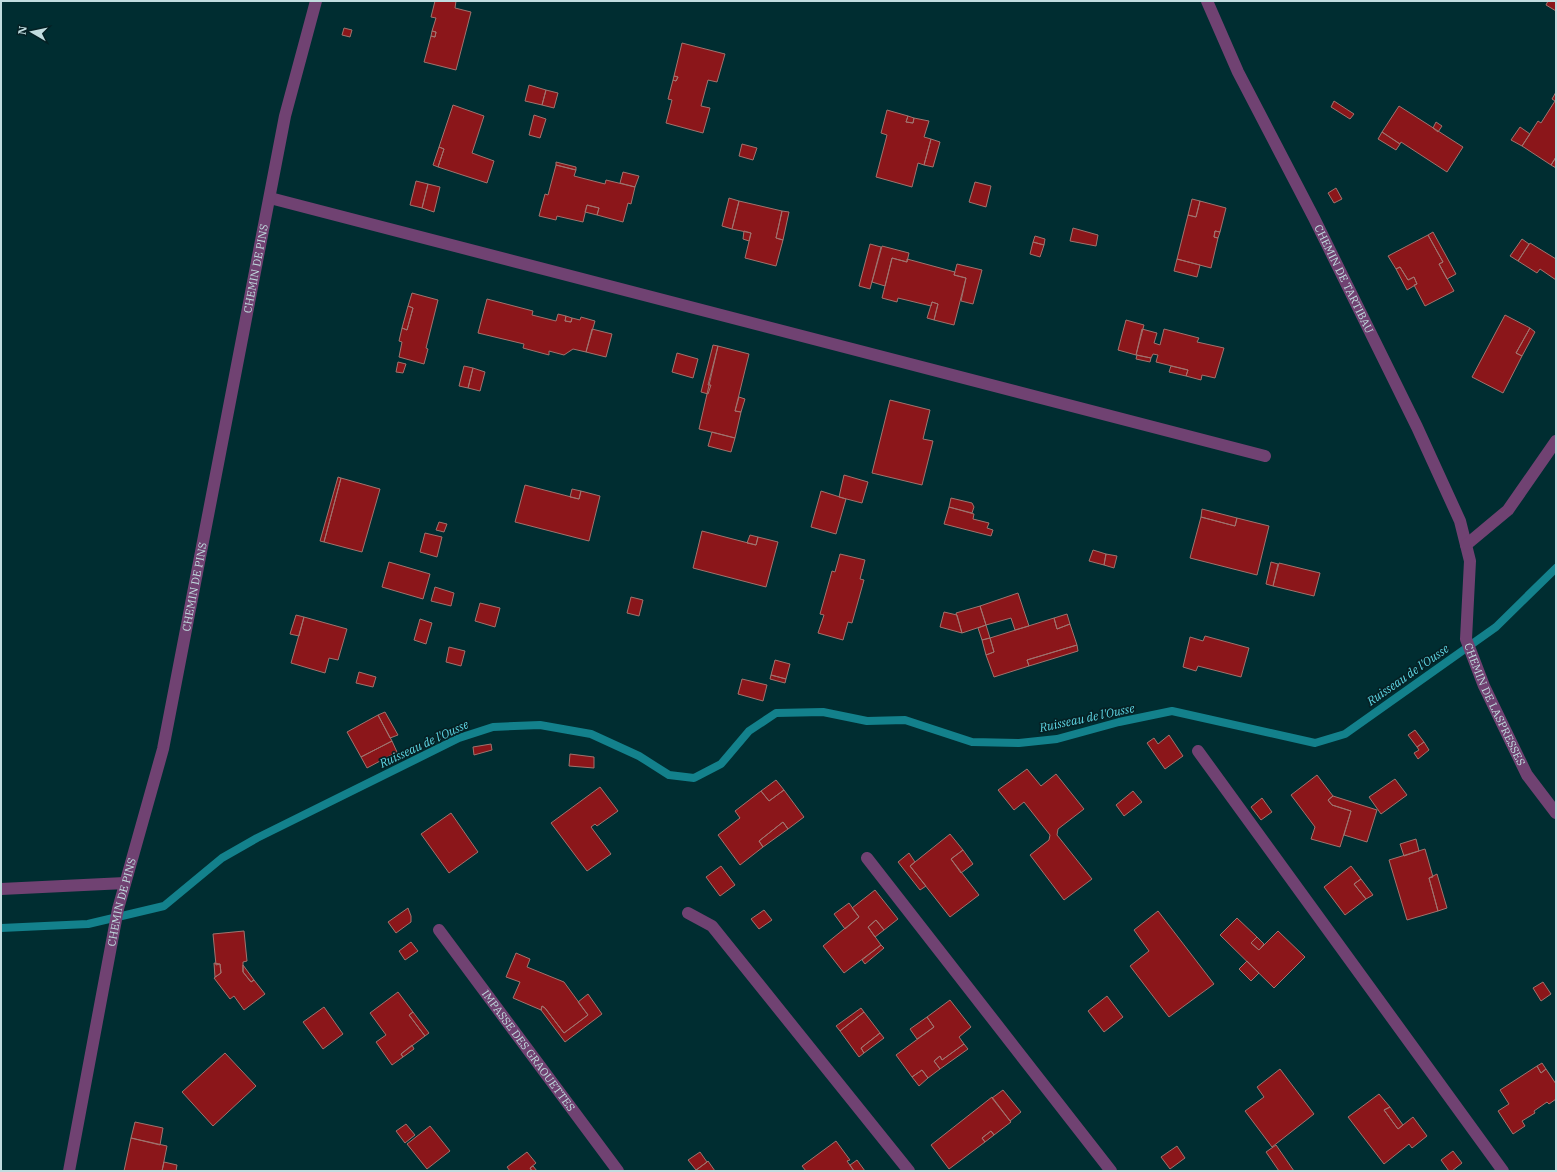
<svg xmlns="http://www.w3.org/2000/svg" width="1557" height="1172" viewBox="0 0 1557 1172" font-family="'IBM Plex Serif',serif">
<rect width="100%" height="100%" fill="#002d31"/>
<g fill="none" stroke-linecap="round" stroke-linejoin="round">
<path stroke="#13818c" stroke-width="8" d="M1,928l87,-4 76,-18 58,-48 35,-20 202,-100 34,-11 47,-2 51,9 48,22 30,19 25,3 27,-14 28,-33 27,-18 47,-1 44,9 38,-1 67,22 47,1 38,-4 62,-17 53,-11 143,32 30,-9 151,-107 60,-59"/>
</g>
<path fill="#8b161a" stroke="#a0736e" d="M435,1h21l-1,7 16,4 -15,58 -32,-8 7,-26 4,1 1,-5 -4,-1 4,-13 -5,-1z
M1548,1h8v10l-10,-6z
M344,28l8,2 -2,7 -8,-2z
M432,31l4,1 -1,5 -4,-1z
M682,43l43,11 -8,28 -9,-2 -7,26 9,2 -7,25 -37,-10 6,-23 -4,-1 5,-19 3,1 2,-4 -4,-1z
M674,76l4,1 -2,4 -3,-1z
M529,85l17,5 -4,15 -17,-4z
M546,90l12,3 -4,15 -12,-3z
M1556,92v65l-5,8 -29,-19 16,-25 3,2 14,-22 -3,-2z
M1334,101l20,13 -4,5 -19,-12z
M453,105l31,11 -12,37 22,8 -7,22 -49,-16 6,-18 -5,-2z
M1399,106l64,41 -16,25 -46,-30 -1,2 -18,-12z
M887,110l21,6 -2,6 7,1 1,-5 15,3 -5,16 7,2 -7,26 -6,-2 -6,24 -36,-10 11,-42 -6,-2z
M534,115l12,4 -6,19 -11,-3z
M908,116l6,2 -1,5 -7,-1z
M1436,122l6,4 -4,6 -5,-4z
M1520,127l10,7 -8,12 -11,-6z
M1382,132l18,12 -4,6 -18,-11z
M931,139l9,3 -7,25 -9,-2z
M742,144l15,4 -4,12 -14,-4z
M439,147l5,2 -6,18 -5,-2z
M1556,157v11l-5,-3z
M556,162l20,5v3l-20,-5z
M556,165l20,5 -2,6 31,8 1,-4 29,7 -4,17 -3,-1 -5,19 -26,-7 2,-7 -12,-3 -4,17 -26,-6 -1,4 -17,-4 6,-22 3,1z
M623,172l16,4 -4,11 -15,-4z
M416,181l12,3 -6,24 -12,-3z
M975,182l16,4 -5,21 -17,-5z
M428,184l12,3 -6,25 -12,-4z
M1336,188l6,11 -8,4 -6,-10z
M729,198l10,3 -7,28 -10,-3z
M1192,199l8,2 -4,16 -8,-2z
M739,201l43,10 -6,27 7,2 -7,26 -31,-8 6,-25 -19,-4z
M1200,201l26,7 -6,24 -5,-1 -1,6 4,1 -7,30 -34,-9 11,-44 8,2z
M587,205l12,3 -2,7 -12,-3z
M782,211l7,1 -6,28 -7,-2z
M1073,228l25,7 -2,11 -26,-5z
M744,231l7,2 -2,8 -6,-2z
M1215,231l5,1 -2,6 -4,-1z
M1433,232l23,42 -9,5 -8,-15 4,-2 -15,-27z
M1428,235l15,27 -4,2 15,27 -29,15 -11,-21 3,-1 -3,-7 -6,3 -8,-13 -4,2 -8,-13z
M1035,236l10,3 -1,6 -11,-3z
M1522,239l7,5 -11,17 -8,-5z
M1033,242l11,3 -4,12 -10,-3z
M1530,243l26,16v21l-16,-11 -3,4 -19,-12z
M870,244l11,3 -11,42 -11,-3z
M882,246l27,7 -2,9 -15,-4 -7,28 -13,-4z
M892,258l15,4v-3l48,13 -1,3 12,3 -12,47 -20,-5 4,-16 -6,-2 -1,4 -33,-8 -1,4 -15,-4z
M1177,259l23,6 -3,12 -23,-6z
M957,264l25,6 -9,34 -12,-3 5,-23 -12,-3z
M1400,267l8,13 6,-3 3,7 -10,6 -11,-21z
M412,293l26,7 -12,48 2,1 -4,15 -25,-7 3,-15 -3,-1 3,-13 5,2 6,-22 -5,-2z
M487,299l46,12 -1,4 24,6 2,-7 8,2 -1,5 6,1 1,-4 8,2 1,-3 14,4 -9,31 -13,-3 -9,6 -15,-4v4l-26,-7 1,-4 -46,-11z
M932,302l6,2 -4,16 -7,-2z
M408,306l5,2 -6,22 -5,-2z
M1505,315l25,13 -14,25 6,3 -19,37 -31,-16z
M566,316l6,2 -1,4 -6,-1z
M1126,320l18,5 -8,30 -18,-5z
M1530,328l5,4 -13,24 -6,-3z
M592,329l20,5 -6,23 -20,-5z
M1142,329l15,4 -3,10 6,2 4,-16 35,9 -2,4 27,6 -9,30 -13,-3 -1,5 -15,-4 2,-6 -32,-8 2,-7 -5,-1 -2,4 -15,-3z
M713,345l5,1 -10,39h3l-3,9 -7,-2z
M718,346l31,8 -14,57 6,1 -6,26 -36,-9z
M677,353l21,6 -5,19 -21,-6z
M1137,355l14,3 -1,4 -14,-3z
M398,362l8,2 -3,9 -7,-1z
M464,366l9,2 -5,20 -9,-2z
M1171,366l17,4 -2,6 -17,-4z
M473,368l12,4 -5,19 -12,-3z
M739,397l6,2 -4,13 -6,-1z
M890,400l40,10 -7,29 10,2 -11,44 -50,-12z
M712,432l23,6 -4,14 -23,-6z
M844,475l24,7 -6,21 -23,-6z
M338,477l3,1 -17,64 -4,-1z
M341,478l39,11 -18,63 -38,-10z
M525,485l54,14 2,-8 19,5 -11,45 -74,-19z
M572,489l9,2 -2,8 -9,-2z
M821,491l25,8 -10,35 -25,-7z
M951,498l21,5 2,4 -2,6 -23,-6z
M949,507l25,7 -1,5 16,4 -2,5 6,2 -2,6 -47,-12z
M1202,509l35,9 -2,8 -34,-9z
M1201,517l34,9 2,-8 32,8 -12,49 -67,-17z
M439,522l8,2 -3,8 -8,-2z
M702,531l54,14 2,-8 20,5 -12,45 -73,-19z
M425,533l17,4 -5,20 -17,-5z
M750,535l8,2 -2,8 -9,-2z
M1093,550l13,4 -2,11 -15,-4z
M840,554l25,6 -5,19 4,1 -12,43 -4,-1 -5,18 -25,-7 6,-18 -4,-1 12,-43 3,1z
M1106,554l11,2 -3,12 -10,-3z
M389,562l41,12 -7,25 -41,-12z
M1271,562l7,2 -5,22 -7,-2z
M1279,563l41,10 -6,23 -41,-10z
M435,587l19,6 -3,13 -20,-5z
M1018,593l11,33 -14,4 -4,-12 -25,7 -6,-19z
M631,597l12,3 -4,16 -12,-3z
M480,603l20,5 -5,19 -20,-6z
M980,606l6,19 -24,8 -6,-20z
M944,612l13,3 5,18 -22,-6z
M1067,614l3,10 -13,5 -3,-11z
M296,615l8,2 -5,19 -9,-2z
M304,617l43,12 -9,31 -9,-2 -4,15 -34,-10z
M1054,618l3,11 13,-5 7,21 -50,15 2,6 -35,11 -8,-22 8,-3 -4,-14z
M420,619l12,4 -6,21 -12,-4z
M986,625l4,13 -8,2 -4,-12z
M1205,636l44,12 -8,29 -43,-11 -2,5 -13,-4 7,-30 13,4z
M990,638l4,14 -8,3 -4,-15z
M1077,645l1,6 -49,15 -2,-6z
M449,647l16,4 -4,15 -15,-4z
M775,660l15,4 -4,15 -15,-4z
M359,672l17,5 -3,10 -17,-4z
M771,675l15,4 -1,4 -15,-4z
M742,679l25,6 -4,16 -25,-7z
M385,712l13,23 -8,3 -12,-23z
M378,715l14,26 -31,16 -14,-25z
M1415,730l9,12 -7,5 -9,-12z
M1169,735l14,21 -18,13 -18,-26 7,-5 4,6z
M392,741l5,11 -30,16 -6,-11z
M1424,742l5,8 -11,9 -4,-6 5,-3 -2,-3z
M491,744l1,6 -18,5 -1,-8z
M570,754l24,3v11l-25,-2z
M1027,769l14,17 15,-12 28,35 -26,20 -1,6 35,44 -28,21 -34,-45 19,-15 1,-5 -26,-33 -10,8 -16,-20z
M1317,775l16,21 -5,4 4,5 19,6 -11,36 -29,-8 4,-12 -24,-32z
M1395,779l12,16 -26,19 -12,-17z
M776,780l8,10 -15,11 -8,-10z
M600,787l18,24 -21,15 -2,-2 -4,3 20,27 -24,17 -36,-48z
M784,790l20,27 -16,12 -5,-7 -24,19 4,6 -23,18 -22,-30 22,-17 -5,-7 26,-20 8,10z
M1133,791l9,11 -18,14 -8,-11z
M1333,796l44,14 -10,32 -23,-7 7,-24 -19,-6 -4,-5z
M1262,798l10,14 -11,8 -10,-13z
M451,813l27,39 -29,21 -28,-39z
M783,822l5,7 -25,18 -4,-6z
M950,834l13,16 -12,9 28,36 -29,22 -40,-51z
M1416,839l3,12 -15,5 -4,-12z
M1425,849l8,28 -4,1 9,33 -31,9 -18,-60z
M963,850l10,14 -12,9 -10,-14z
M909,853l6,9 -5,4 16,20 -6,4 -22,-28z
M721,866l14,19 -15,11 -14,-19z
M1351,866l10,13 -7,5 12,15 -21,16 -21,-28z
M1437,874l10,34 -9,3 -9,-33z
M1361,879l12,16 -7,4 -12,-15z
M875,890l23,29 -14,11 -8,-10 -8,7 13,18 -37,28 -21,-27 36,-29 -7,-9z
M849,903l10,14 -14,12 -11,-15z
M408,908l3,8v6l-15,11 -8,-11z
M764,910l8,10 -13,9 -8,-10z
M1158,911l56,73 -45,33 -39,-51 19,-15 -15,-21z
M1237,918l20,19 -6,6 8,7 19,-19 27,26 -31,31 -54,-53z
M876,920l8,10 -9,7 -7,-10z
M244,931l3,30 -4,1v10l8,10 3,-2 11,14 -21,16 -10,-14 -4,3 -16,-21 7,-5 -1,-9 -4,1 -3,-31z
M1257,937l7,7 -5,6 -8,-7z
M411,942l7,9 -13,9 -6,-9z
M881,945l3,3 -19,16 -3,-4z
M516,953l14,6 -3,8 37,15 24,33 -24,18 -19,-25 -3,-2 -1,4 -28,-12 7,-16 -14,-5z
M1247,961l12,12 -8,8 -12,-12z
M214,963l6,1 1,9 -6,4z
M243,965l11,15 -3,2 -8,-10z
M1543,982l8,12 -10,7 -8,-13z
M398,992l15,20 -4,3 16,21 -24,18 2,3 -11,8 -16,-23 10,-7 -16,-22z
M588,994l14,20 -37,28 -24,-32 1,-4 3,2 19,25 24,-18 -10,-13z
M1107,996l16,21 -19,15 -16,-21z
M950,1000l21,27 -12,10 5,7 -22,16 -2,-4 -6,5 6,8 -12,9 -6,-8 -10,7 -16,-22 38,-28 -7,-10z
M324,1007l19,27 -20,15 -20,-27z
M861,1008l3,4 -24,19 -4,-5z
M413,1012l16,21 -4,3 -16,-21z
M864,1012l16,21 -19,15 3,5 -5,4 -19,-26z
M927,1017l7,10 -17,12 -7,-10z
M880,1033l4,5 -20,15 -3,-5z
M964,1044l4,5 -28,20 -6,-8 6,-5 2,4z
M412,1045l2,4 -11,8 -2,-3z
M225,1053l31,33 -43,40 -31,-34z
M1542,1063l4,6 -5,4 -4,-7z
M1537,1066l4,7 5,-4 10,15v15l-7,5 -2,-2 -13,9 1,2 -13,8 3,5 -12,8 -15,-23 11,-7 -9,-14z
M1280,1069l34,45 -42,33 -27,-36 19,-14 -7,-10z
M922,1070l6,8 -9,8 -7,-9z
M1003,1090l18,22 -11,9 -18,-23z
M1379,1094l11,13 -6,3 14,19 15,-12 14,19 -15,12 -3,-4 -25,20 -36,-47z
M992,1097l19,25 -17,13 -3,-4 -9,7 3,4 -36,27 -18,-24z
M1390,1107l13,18 -5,4 -14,-19z
M135,1122l28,6 -3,17 -29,-7z
M406,1124l9,11 -10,8 -9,-12z
M430,1126l20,25 -23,18 -20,-25z
M991,1131l3,4 -9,7 -3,-4z
M131,1138l36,8 -5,25h-38z
M836,1141l14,19 -3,1 7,10h-48l-4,-5z
M1276,1145l18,26h-15l-13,-19z
M1177,1146l8,12 -15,11 -9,-12z
M1453,1151l9,12 -10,8h-3l-8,-11z
M527,1152l9,11 -6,5 2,3h-22l-3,-4z
M700,1152l7,10 -11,8 -8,-10z
M857,1160l8,11h-11l-4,-6z
M708,1161l7,10h-20l12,-9z
M164,1162l13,3 -1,6h-14z
M533,1166l4,5h-5l-2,-3z"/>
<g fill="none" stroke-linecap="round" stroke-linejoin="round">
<path stroke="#704272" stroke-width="12" d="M270,198l995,258"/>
<g stroke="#704272" stroke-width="12">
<path id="s1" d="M1207,1l31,71 76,146 103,209 43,94 10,40 -4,78 18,47 43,89 29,38"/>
<path d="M1466,545l42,-35 48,-69"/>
<path d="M1198,751l305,420"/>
<path d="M867,858l244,313"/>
<path d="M1,889l124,-6"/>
<path d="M688,913l24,13 197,245"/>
<path id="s2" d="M439,930l179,241"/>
</g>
<path stroke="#704272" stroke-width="12" id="s3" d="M69,1171l49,-262 45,-160 122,-633 31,-115"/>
</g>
<g text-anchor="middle" stroke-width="3.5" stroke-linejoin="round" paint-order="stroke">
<g font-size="11" fill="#c1dcdf" stroke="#052125">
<text dy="4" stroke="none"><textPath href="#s3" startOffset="922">CHEMIN DE PINS</textPath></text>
<text dy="4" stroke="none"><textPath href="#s1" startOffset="310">CHEMIN DE TARTIBAU</textPath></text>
<text dy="4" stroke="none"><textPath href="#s3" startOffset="598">CHEMIN DE PINS</textPath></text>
<text dy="4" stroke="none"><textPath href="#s1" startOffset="769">CHEMIN DE LASPRESSES</textPath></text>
<text dy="4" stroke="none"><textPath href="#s3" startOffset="274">CHEMIN DE PINS</textPath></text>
<text dy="4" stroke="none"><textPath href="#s2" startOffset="150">IMPASSE DES GRAOUETTES</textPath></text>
</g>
<g font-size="12" font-style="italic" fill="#5fd7e5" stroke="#052125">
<text transform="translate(1408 675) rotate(-35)" y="4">Ruisseau de l'Ousse</text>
<text transform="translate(1087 718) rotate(-12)" y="4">Ruisseau de l'Ousse</text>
<text transform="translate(424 744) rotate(-25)" y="4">Ruisseau de l'Ousse</text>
</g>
</g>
<rect width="1557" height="1172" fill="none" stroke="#c1dcdf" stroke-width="4"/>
<g transform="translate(32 32) rotate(279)" stroke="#052125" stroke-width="3" paint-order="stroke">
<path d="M0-3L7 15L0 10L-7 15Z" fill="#c1dcdf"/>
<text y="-6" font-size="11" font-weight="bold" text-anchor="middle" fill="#c1dcdf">N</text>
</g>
</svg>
